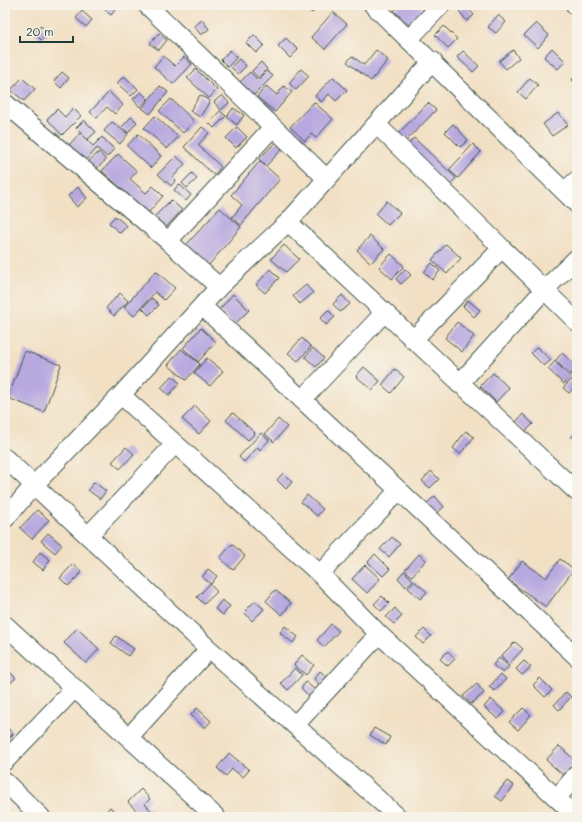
<svg xmlns="http://www.w3.org/2000/svg" width="582" height="822" viewBox="0 0 582 822" font-family="Mali,sans-serif">
<rect width="100%" height="100%" fill="#f7f3e8"/>
<filter id="ink" filterUnits="userSpaceOnUse"><feTurbulence type="fractalNoise" baseFrequency=".025" numOctaves="2"/><feDisplacementMap in="SourceGraphic" scale="8" xChannelSelector="R" yChannelSelector="G"/><feConvolveMatrix kernelMatrix="1 2 1 2 8 2 1 2 1" color-interpolation-filters="sRGB"/></filter>
<filter id="wash" filterUnits="userSpaceOnUse"><feTurbulence type="fractalNoise" baseFrequency=".012" numOctaves="4" result="noise"/><feDisplacementMap in="SourceGraphic" scale="16" xChannelSelector="R" yChannelSelector="G"/><feGaussianBlur stdDeviation="0.9" result="paint"/><feColorMatrix in="noise" values="0 0 0 0 0 0 0 0 0 0 0 0 0 0 0 0 0 1.4 0 .05"/><feComposite in="paint" operator="in"/></filter>
<g filter="url(#wash)">
<rect width="100%" height="100%" fill="#f2e0c4"/>
<g id="blocks">
<path fill="#b7a8df" d="M110,5h9l-8,10 -6,-5z
M307,5h13l-8,8 -7,-6z
M399,5h19l9,8 -15,15 -18,-17z
M465,5l9,10 -7,6 -8,-10z
M82,11l10,9 -6,7 -10,-9z
M333,12l14,12 -22,25 -14,-12z
M498,15l8,7 -10,11 -8,-6z
M202,20l7,9 -8,6 -7,-9z
M536,23l13,12 -11,13 -14,-13z
M41,26l7,8 -7,6 -7,-8z
M444,26l13,13 -9,9 -13,-13z
M159,33l8,7 -8,10 -9,-6z
M254,35l10,10 -8,8 -10,-10z
M286,38l12,12 -8,8 -12,-12z
M552,48l13,13 -7,8 -14,-12z
M230,50l7,7 -9,10 -7,-7z
M376,50l12,10 -17,21 -24,-19 5,-6 12,9z
M513,50l6,8 -13,11 -7,-8z
M463,51l16,15 -6,6 -16,-15z
M163,56l12,10 9,-9 8,7 -19,20 -19,-17z
M239,59l7,7 -8,8 -7,-7z
M261,62l6,7 -9,9 -6,-7z
M196,69l21,21 -8,8 -22,-20z
M301,69l8,7 -13,14 -7,-7z
M267,71l6,5 -20,20 -13,-14 10,-10 8,8z
M62,72l7,6 -8,10 -7,-7z
M577,74v11l-5,-5z
M124,76l14,13 -7,7 -14,-13z
M333,77l14,13 -11,11 -7,-7 -8,8 -6,-6z
M22,78l13,11 -11,12 -13,-11z
M530,78l8,7 -12,14 -8,-7z
M160,86l8,6 -18,22 -8,-6z
M266,86l11,9 7,-9 8,6 -17,20 -18,-15z
M109,92l14,13 -8,9 -8,-7 -10,11 -7,-6z
M141,92l7,7 -8,8 -7,-8z
M200,95l10,6 -10,16 -10,-6z
M222,95l7,8 -8,7 -7,-8z
M171,99l23,22 -11,12 -24,-22z
M314,102l19,17 -17,19 -5,-4 -6,7 -15,-14z
M428,103l8,7 -33,34 -8,-7z
M73,108l8,8 -19,19 -15,-16 10,-10 8,8z
M233,108l11,7 -7,10 -10,-8z
M220,111l6,5 -12,12 -5,-5z
M558,113l10,12 -16,11 -9,-12z
M155,116l23,21 -11,12 -23,-21z
M131,117l6,5 -9,11 -6,-6z
M84,120l12,12 -9,8 -11,-12z
M112,122l16,12 -8,10 -16,-13z
M453,124l15,16 -8,7 -15,-15z
M202,127l7,6 -11,12 23,22 -7,8 -30,-28z
M237,127l10,10 -11,11 -10,-10z
M80,133l13,13 9,-9 12,12 -7,8 -10,-9 -12,14 -17,-16z
M138,134l23,22 -10,12 -24,-22z
M414,138l42,40 -8,9 -43,-39z
M277,141l7,6 -18,19 -7,-7z
M473,144l8,8 -23,26 -9,-8z
M99,152l7,8 -11,10 -7,-8z
M118,154l19,17 -7,8 16,14 7,-7 10,10 -15,17 -46,-42z
M176,156l9,8 -12,13 3,3 -5,6 -13,-12z
M260,161l20,18 -39,46 -9,-8 10,-12 -11,-10z
M192,173l5,6 -10,9 -5,-5z
M179,184l12,11 -5,6 -12,-11z
M78,187l9,11 -10,9 -9,-11z
M171,200l11,10 -17,18 -11,-11z
M387,201l13,12 -12,12 -12,-11z
M220,208l21,19 -33,39 -22,-21z
M115,216l12,10 -7,7 -11,-10z
M370,236l14,13 -13,14 -14,-13z
M446,244l15,14 -14,16 -15,-14z
M284,245l15,14 -13,13 -15,-13z
M391,254l13,12 -12,13 -13,-12z
M432,263l8,8 -8,9 -8,-8z
M270,269l9,9 -14,15 -9,-8z
M405,269l6,6 -10,9 -5,-5z
M156,271l19,17 -11,12 -9,-8 -21,24 -10,-9z
M306,285l7,8 -13,11 -7,-8z
M120,293l8,8 -14,15 -8,-8z
M233,294l16,16 -15,15 -15,-15z
M342,295l8,9 -10,8 -7,-8z
M152,298l7,7 -10,10 -7,-7z
M468,300l12,10 -6,7 -11,-11z
M328,310l7,7 -9,8 -6,-7z
M457,322l17,14 -12,16 -17,-14z
M201,328l15,14 -18,20 -15,-14z
M302,338l9,9 -13,14 -10,-8z
M537,347l14,13 -7,6 -13,-13z
M313,348l11,10 -8,9 -11,-10z
M181,349l19,15 -14,16 -18,-15z
M25,351l36,14 -17,47 -36,-14z
M562,353l15,14 -6,8 -16,-14z
M207,358l16,13 -13,15 -16,-13z
M555,361l15,16 -6,7 -16,-15z
M364,367l16,14 -8,9 -16,-14z
M395,369l9,8 -13,16 -9,-8z
M493,373l16,15 -13,14 -16,-16z
M172,376l8,7 -11,12 -8,-7z
M572,379l5,5 -8,9 -6,-5z
M195,406l16,15 -12,13 -17,-15z
M233,413l22,20 -7,7 -22,-20z
M523,414l10,10 -8,8 -10,-9z
M278,419l9,8 -13,15 -9,-8z
M466,431l8,6 -14,17 -7,-6z
M577,431v15l-7,-7z
M261,433l8,7 -9,10 -2,-3 -14,15 -5,-5z
M126,447l8,7 -14,15 -8,-7z
M431,471l8,8 -9,9 -8,-7z
M283,473l9,9 -6,7 -9,-9z
M94,482l12,9 -6,8 -12,-9z
M307,495l16,14 -6,7 -16,-14z
M435,496l9,11 -9,7 -9,-10z
M37,510l12,10 -17,19 -12,-11z
M48,533l14,12 -7,8 -14,-12z
M392,537l8,7 -11,13 -9,-8z
M232,544l13,12 -12,14 -13,-12z
M40,552l10,8 -7,10 -10,-8z
M375,554l15,15 -7,7 -15,-14z
M419,554l7,6 -14,16 -7,-6z
M560,559l14,10 -28,38 -38,-27 14,-19 24,17z
M73,564l9,8 -14,14 -8,-8z
M365,565l15,14 -13,14 -15,-14z
M208,569l9,7 -6,8 -9,-7z
M404,571l9,9 -7,7 -8,-9z
M414,581l13,11 -7,7 -12,-11z
M210,584l7,8 -13,12 -7,-7z
M275,590l16,13 -9,12 -16,-14z
M382,596l7,7 -8,8 -7,-7z
M222,600l8,6 -7,9 -8,-6z
M255,601l9,8 -12,12 -8,-9z
M395,608l7,8 -8,8 -8,-7z
M331,624l8,7 -15,16 -7,-7z
M285,626l13,11 -5,6 -13,-10z
M77,628l22,21 -13,14 -22,-20z
M424,629l7,7 -8,8 -7,-7z
M116,636l18,13 -6,7 -17,-13z
M515,642l8,7 -14,15 -8,-8z
M448,651l7,8 -7,7 -8,-7z
M302,655l12,10 -8,10 -12,-10z
M499,658l10,8 -6,7 -10,-8z
M524,661l7,6 -9,8 -6,-6z
M6,668l10,10 -7,6 -4,-4z
M295,668l7,7 -14,15 -7,-7z
M320,671l8,7 -7,8 -7,-7z
M501,674l5,5 -11,12 -6,-4z
M540,678l12,12 -7,7 -12,-12z
M306,682l10,9 -6,6 -9,-9z
M477,684l7,9 -13,11 -8,-8z
M566,692l5,5 -12,13 -5,-5z
M491,699l14,13 -7,7 -14,-12z
M197,708l14,13 -6,7 -14,-13z
M523,708l8,7 -13,15 -9,-8z
M6,726l7,8 -8,8v-15z
M374,728l16,9 -4,8 -16,-10z
M559,746l17,15 -13,14 -17,-15z
M229,753l20,17 -6,7 -11,-8 -6,7 -9,-8z
M507,781l7,5 -12,15 -7,-5z
M141,789l9,10 -5,5 7,8 -5,5h-5l-14,-15z
M110,807l10,10h-11l-4,-4z"/>
</g>
</g>
<g filter="url(#ink)">
<use href="#blocks" fill-opacity="0" stroke="#3f554a" stroke-width="1"/>
<g fill="none" stroke-linecap="round" stroke-linejoin="round">
<g stroke="#3f554a" stroke-width="20">
<path id="minor" d="M147,5l180,174
M373,5l204,199
M575,5l2,2
M409,39l32,-34
M5,103l163,138 51,46
M377,125l200,197
M565,191l12,-11
M288,222l289,270
M168,241l105,-114
M202,306l375,351
M413,340l89,-92
M459,384l85,-94 33,-32
M121,395l199,179 59,60 198,183
M302,400l82,-87
M5,458l204,191 189,168
M5,519l29,-34 87,-90 98,-108 69,-65 145,-161
M88,536l87,-92
M320,574l79,-84
M5,625l211,192
M296,724l83,-90
M129,737l80,-88
M5,761l70,-73
M5,782l36,35
M557,798l20,-24"/>
</g>
<use href="#minor" stroke="#fff" stroke-width="18"/>
</g>
</g>
<rect width="582" height="822" fill="none" stroke="#f7f3e8" stroke-width="20"/>
<path d="M20 36v6h53v-6" fill="none" stroke="#1f3d34" stroke-width="2"/>
<text x="26" y="36" font-size="12" fill="#1f3d34" stroke="#f7f3e8" stroke-width="3" paint-order="stroke">20 m</text>
</svg>
